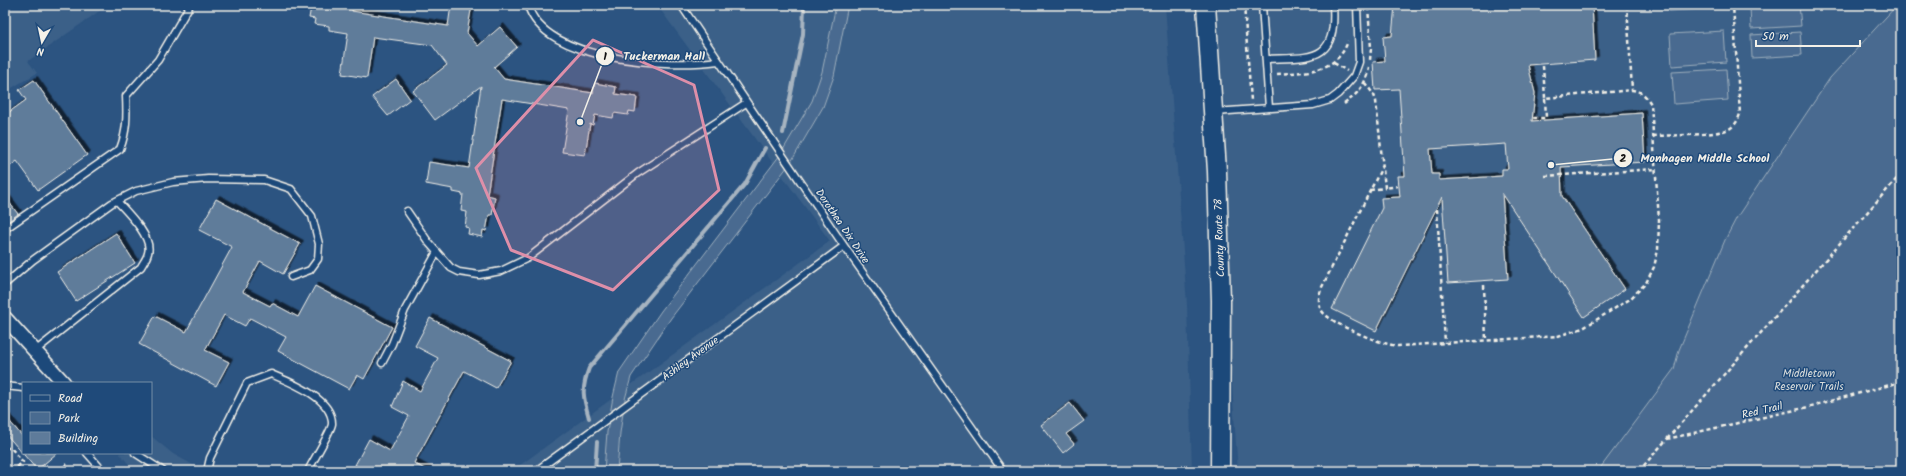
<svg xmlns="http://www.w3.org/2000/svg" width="1906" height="476" viewBox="0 0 1906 476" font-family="Kalam,sans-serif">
<defs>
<filter id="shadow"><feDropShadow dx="3.5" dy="-3.5" stdDeviation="0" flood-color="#0009"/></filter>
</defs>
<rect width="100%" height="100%" fill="#2c5481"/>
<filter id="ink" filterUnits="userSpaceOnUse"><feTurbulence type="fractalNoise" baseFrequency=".025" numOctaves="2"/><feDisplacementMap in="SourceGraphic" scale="8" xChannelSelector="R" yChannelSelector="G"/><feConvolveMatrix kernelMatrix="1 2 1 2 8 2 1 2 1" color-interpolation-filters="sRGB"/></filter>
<g filter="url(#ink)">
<path fill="#3b6088" d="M5,5h103l-80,56 9,12 -32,19z
M657,5h508l22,300 5,166h-680l318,-230z
M1205,5h696v127l-292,339h-371z
M151,436l22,18 31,17h-69l-16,-18h32z"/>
<path fill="#496b90" stroke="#9eaebc" d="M836,5h12l-14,71 -11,31 -32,55 -120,156 -40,59 -6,22 -5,34 -3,38h-13l3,-39 6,-35 6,-25 42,-61 119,-156 32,-54 10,-29z
M1668,5h54v3l-53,3z
M1799,5l2,21 -50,3 -1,-23z
M1897,5h4v466h-303l76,-102 5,-19 46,-110 12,-23 93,-139z
M1724,31l2,31 -54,4 -2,-32z
M1800,32l2,23 -50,3 -1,-23z
M1726,69l2,31 -54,4 -2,-32z"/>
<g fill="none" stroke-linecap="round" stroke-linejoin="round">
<path stroke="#a7b4c0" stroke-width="4" d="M783,133l20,-99 1,-29
M589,418c-6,-21 -8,-29 0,-50l156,-184 20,-36
M595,471l2,-29"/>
</g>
<path fill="#5e7b9a" stroke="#f4f1e8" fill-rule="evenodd" filter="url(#shadow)" d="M320,5h33l-1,6 96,15 3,-21h21l-5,28 11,13 22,-19 17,20 -23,20 10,12 89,14 2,-10 21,4 -1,7 22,3 -2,15 -6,-1 -1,4 -14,-2 -1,5 -18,-3 -2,10 -3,-1 -5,31 -23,-3 7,-42 -67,-11 -15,96 8,2 -3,18h-3l-3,16 -3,-1 -1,7 -14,-3 1,-6 -4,-1 2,-15 -6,-1 2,-17 -10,-2v-3l-27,-5 3,-22 40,6 12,-82 -46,34 -22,-29 34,-26 -15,-20 -59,-8 -6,41 -25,-4 6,-41 -19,-3v-4l-15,-2 1,-5 -6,-1 2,-11 8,1z
M1395,5h197l3,55 -67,5 7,28 -3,28 110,-8 3,49 -84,5 1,29 63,93 -41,28 -82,-124 6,86 -60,4 -6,-86 -66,134 -44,-22 50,-101 -1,-10 19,-1 -2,-21h7l-6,-87 -24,1 -2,-28 12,-1 -2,-24 9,-1zM1506,144l2,25h-6v7l-63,4v-6h-7l-2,-25z
M396,79l14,20 -22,17 -16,-19z
M34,80l53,75 -49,35 -21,-29 -12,9v-55l21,-15 -7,-10z
M5,197l13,17 -13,10z
M216,199l84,45 -17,30 -23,-13 -17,31 27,14 2,-3 26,14 17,-31 77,41 -28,52 -7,-4 -8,14 -71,-38 8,-14 -36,-19 -5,8 -21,-11 -19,35 24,12 -13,24 -77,-42 16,-28 31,16 46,-85 -33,-17z
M116,233l19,30 -59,38 -19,-29z
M430,318l81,43 -15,27 -32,-17 -50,92 14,8h-62l-11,-6 14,-26 21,12 19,-35 -17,-9 11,-26 17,10 18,-33 -23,-12z
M1070,403l14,18 -18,13 8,10 -11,9 -22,-28z
M5,416l18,21v16h34l-20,17 -32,-37z"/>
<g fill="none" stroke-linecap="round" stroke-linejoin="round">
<g stroke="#f4f1e8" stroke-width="9">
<path id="lane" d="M528,5c15,57 143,63 190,56
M681,5l163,241 159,225
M1262,5l7,103
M1266,59c46,-2 71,4 67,-54
M1215,112l98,-7 17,-5 8,-6 16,-18 5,-14 -2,-57
M407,211l22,32 22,25 8,4 20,3 22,-4 27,-13 110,-85 108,-70
M5,229l115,-80c7,-18 7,-33 6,-53l32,-36 32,-55
M5,284l28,-24 79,-57 24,-12 37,-9 35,-3 56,1 27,9 21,27 7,28 -1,15 -8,11 -19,7
M35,351l106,-84c2,-4 6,-9 7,-14 5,-16 -21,-41 -31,-52
M382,363l10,-19 13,-34 32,-58
M5,386l18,2
M87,453l16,18
M135,453l28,18
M207,471l3,-13 37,-75 24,-9c19,8 62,24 61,50 -1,8 -20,38 -24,47
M536,471l308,-225"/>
</g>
<g stroke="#f4f1e8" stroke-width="16">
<path id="street" d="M5,318l59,65"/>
</g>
<g stroke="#f4f1e8" stroke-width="21">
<path id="secondary" d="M1206,5l11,166 4,130 -1,170"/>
</g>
<path stroke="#f4f1e8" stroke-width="2.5" stroke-dasharray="4 3" stroke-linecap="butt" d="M1244,5l7,96
M1627,5l5,85
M1368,7l3,41 -1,12
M1334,63l13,8
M1543,66l2,32
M1277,74c28,-2 60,-1 71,-33
M1365,83l9,12 2,6 9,87 13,-2
M1344,104c14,-10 22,-20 25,-37
M1653,136c20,-1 60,0 76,-7 6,-3 9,-9 11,-15l-7,-109
M1383,165l-61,122c-3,8 -5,16 0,24 8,13 61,34 76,35l160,-10 25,-8 47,-29 16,-16 8,-16 4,-17 1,-30 -8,-116c-5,-8 -9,-13 -19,-14l-87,8 1,20h-13
M1545,176l111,-7
M1370,190l15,-2
M1437,209l8,134
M1484,285l2,56
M1667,439l234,-265
M5,448h6l12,14 -11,9
M59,471l8,-7
M1639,471l28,-32 137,-31 97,-26"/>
<use href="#lane" stroke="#1f4a7a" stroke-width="6"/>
<use href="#street" stroke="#1f4a7a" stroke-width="13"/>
<use href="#secondary" stroke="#1f4a7a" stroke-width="18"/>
</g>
</g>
<path fill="#de8fa9" fill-opacity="0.2" stroke="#de8fa9" stroke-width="3" stroke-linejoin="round" d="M593,40l101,45 25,105 -106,100 -102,-40 -35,-82z"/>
<g text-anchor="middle" stroke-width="3" stroke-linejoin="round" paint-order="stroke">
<g font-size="11" fill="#f4f1e8" stroke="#1f4a7a">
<text transform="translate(843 226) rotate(56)" y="4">Dorothea Dix Drive</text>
<text transform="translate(1219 238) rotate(-92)" y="4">County Route 78</text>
<text transform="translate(690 358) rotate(-36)" y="4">Ashley Avenue</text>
<text transform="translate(1762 410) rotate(-13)" y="4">Red Trail</text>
</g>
<g font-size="11" fill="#dadddb" stroke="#1f4a7a">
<text x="1809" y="377">Middletown<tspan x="1809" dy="13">Reservoir Trails</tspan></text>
</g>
</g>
<path fill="none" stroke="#f4f1e8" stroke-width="1.5" d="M580 122L605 56M1551 165L1623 158"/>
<g fill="#f4f1e8" stroke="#1f4a7a" stroke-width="1.5">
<circle cx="580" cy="122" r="4"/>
<circle cx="1551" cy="165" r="4"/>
<circle cx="605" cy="56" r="10"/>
<circle cx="1623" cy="158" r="10"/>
</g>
<g font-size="12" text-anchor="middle" font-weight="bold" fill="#111">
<text x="605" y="60">1</text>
<text x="1623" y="162">2</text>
</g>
<g font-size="12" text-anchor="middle" font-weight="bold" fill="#f4f1e8" stroke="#1f4a7a" stroke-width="3" stroke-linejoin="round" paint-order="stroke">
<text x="664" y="60">Tuckerman Hall</text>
<text x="1705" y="162">Monhagen Middle School</text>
</g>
<rect width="1906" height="476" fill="none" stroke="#1f4a7a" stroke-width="20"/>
<rect x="10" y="10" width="1886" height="456" fill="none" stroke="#f4f1e8" stroke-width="1.5" filter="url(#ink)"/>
<rect x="22" y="382" width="130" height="72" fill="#1f4a7a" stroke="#748da6"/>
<rect x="30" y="395" width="20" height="6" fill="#1f4a7a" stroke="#748da6"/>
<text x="58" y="402" font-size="12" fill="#f4f1e8">Road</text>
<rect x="30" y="412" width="20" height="12" fill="#496b90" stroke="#748da6"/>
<text x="58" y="422" font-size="12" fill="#f4f1e8">Park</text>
<rect x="30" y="432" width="20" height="12" fill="#5e7b9a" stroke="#748da6"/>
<text x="58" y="442" font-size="12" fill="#f4f1e8">Building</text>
<g transform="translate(42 42) rotate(189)" stroke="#1f4a7a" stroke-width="3" paint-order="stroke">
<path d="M0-3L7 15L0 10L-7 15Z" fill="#f4f1e8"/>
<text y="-6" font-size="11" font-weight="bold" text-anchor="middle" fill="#f4f1e8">N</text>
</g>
<path d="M1756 40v6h104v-6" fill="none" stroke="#f4f1e8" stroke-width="2"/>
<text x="1762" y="40" font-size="12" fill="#f4f1e8" stroke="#1f4a7a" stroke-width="3" paint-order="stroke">50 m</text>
</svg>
